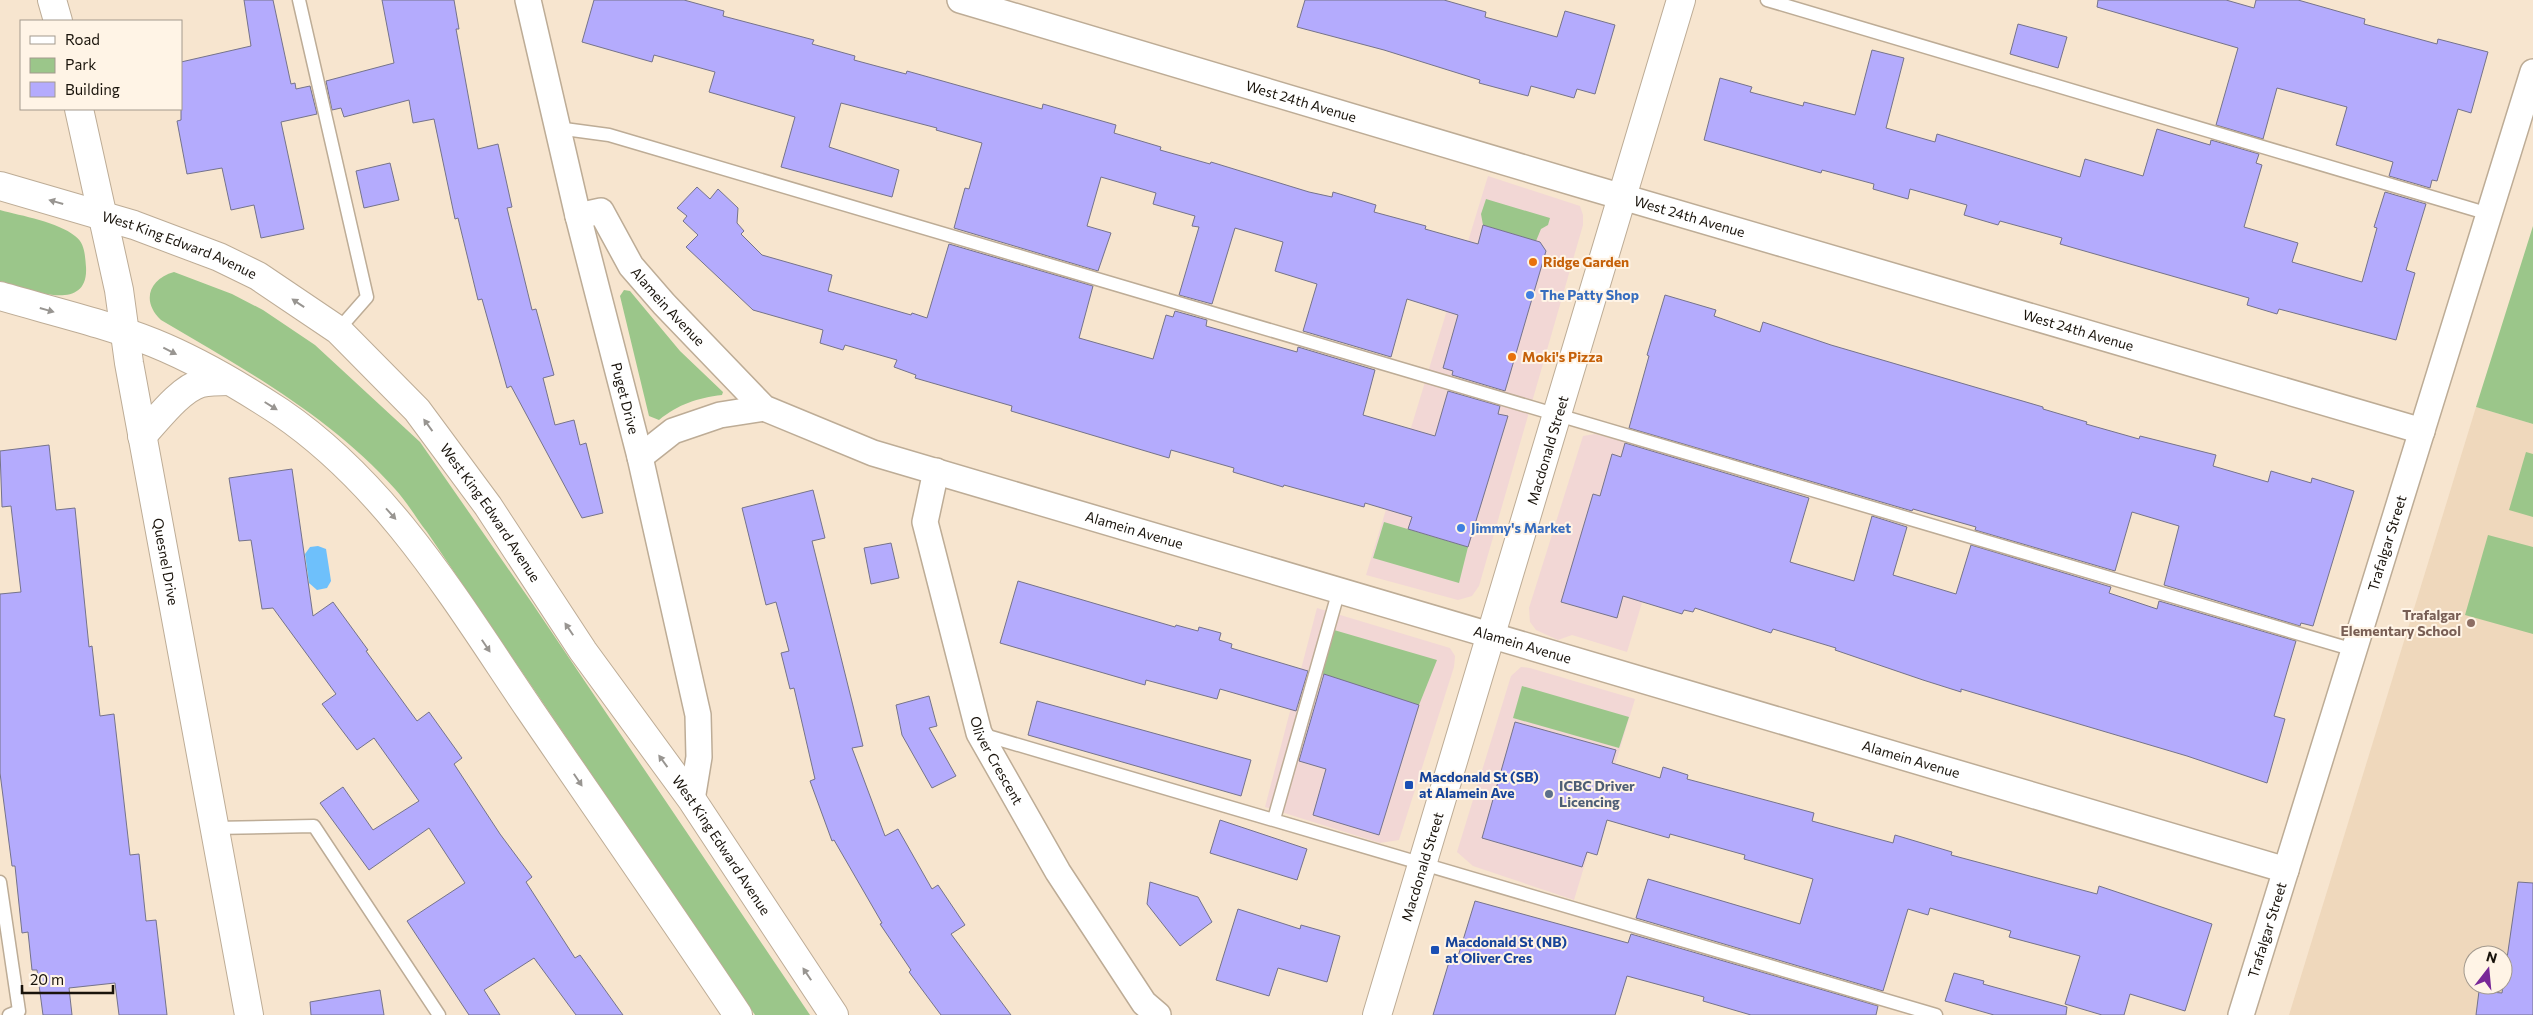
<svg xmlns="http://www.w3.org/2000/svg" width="2533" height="1015" viewBox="0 0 2533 1015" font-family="Commissioner,sans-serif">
<rect width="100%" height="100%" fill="#f7e5cf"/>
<path fill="#f2d7d5" d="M1488,176l92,30 3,9v10l-104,361 -7,10 -14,4 -92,-25z
M1595,434l91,24 -59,194 -55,-17 -14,5 -22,-10 -6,-8 -1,-14 54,-172z
M1317,608l133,40 5,8 -1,11 -55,173 -19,3 -115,-36z
M1521,667l9,1 105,31 -61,201 -101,-34 -16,-14 54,-176z"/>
<path fill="#efd8bc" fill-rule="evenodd" d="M2476,407l57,17v591h-244zM2473,955h30v30h-30z"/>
<path fill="#9bc68a" d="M1486,199l64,19 -2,7 -7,4 -5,12 -53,-16 -2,-11z
M0,210c22,6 58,12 75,26 10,7 10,20 11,31 3,49 -62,21 -86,14z
M2533,226v198l-57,-17z
M174,272l58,22 31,16 52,35 105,97 112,161 278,412h-55l-328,-483c-11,-14 -20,-30 -32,-43 -65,-73 -151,-120 -234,-169 -20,-19 -12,-41 13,-48z
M624,290l6,1 50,60 43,41 -1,3c-25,3 -43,9 -63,25l-10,-4 -29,-120z
M2526,452l7,2v63l-24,-7z
M1384,522l84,25 -9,36 -86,-25z
M2488,535l45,12v87l-68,-19z
M1334,630l103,30 -18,45 -100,-32z
M1522,686l107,31 -10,31 -106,-30z"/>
<path fill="#6ec0fb" d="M318,546l8,3 5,32 -4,7 -10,2 -8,-7 -4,-29 5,-7z"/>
<path fill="#b4abfd" stroke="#75738a" d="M244,0h29l18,84 4,-1 1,6 14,-3 7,28 -36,8 23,107 -43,9 -7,-33 -23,5 -9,-42 -35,6 -10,-53 4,-1v-58l70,-16z
M382,0h72l5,29h-3l22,120 20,-5 14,63 -5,1 25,102 4,-1 18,66 -11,3 12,47 19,-5 6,25 6,-2 17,70 -21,5 -71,-132 -4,2 -25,-89 -4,1 -20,-82 -3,1 -21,-100 -21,4 -4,-23 -65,17 -3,-9 -9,2 -6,-29 68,-18z
M594,0h90l40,11 -1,5 91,24 -2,4 43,12 -1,4 52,14 1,-3 135,38 1,-5 73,21 -2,8 47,14 -1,3 50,14 1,-2 98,30 23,5 1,-5 43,13 -2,7 52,14 -1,3 53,15 5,-19 57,17 6,9 -41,140 -53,-16 1,-4 -10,-3 15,-53 -51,-16 -16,58 -88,-26 14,-47 -42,-13 8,-29 -48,-14 -23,76 -33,-9 20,-68 -7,-1 3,-10 -42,-12 3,-11 -55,-16 -14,49 24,7 -13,38 -144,-43 11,-40 4,1 13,-46 -46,-13 1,-2 -96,-25 -12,44 70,23 -7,27 -111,-30 14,-50 -86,-25 6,-20 -61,-17 -2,7 -70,-20z
M1305,0h139l42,12 -1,5 72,20 8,-26 50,14 -20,69 -18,-5 -3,9 -43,-12 -3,10 -49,-13 1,-3 -96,-30 -87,-23z
M2098,0h128l28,8 2,-8h42l67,19 -1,5 73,20 1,-5 50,13 -17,61 -13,-4 -21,72 -5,-1 -2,8 -41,-12 4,-14 -57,-17 11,-38 -70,-19 -14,51 -47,-14 22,-77 -141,-41z
M2018,24l49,13 -9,31 -48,-14z
M1872,50l32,8 -18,70 49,14 2,-8 143,43 5,-18 58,17 14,-47 53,16 1,-5 48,14 -3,9 6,2 -18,62 54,16 -6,19 70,20 15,-54 -3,-1 11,-35 41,12 -20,66 9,3 -19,67 -117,-31 -2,5 -30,-9 2,-7 -189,-54 2,-6 -62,-17 -2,4 -34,-10 3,-10 -57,-16 -2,10 -35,-10 1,-5 -52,-14 -1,3 -117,-33 16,-62 32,9 -2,5 53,14 1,-4 51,13z
M390,163l9,37 -35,8 -8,-37z
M697,187l13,12 8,-10 20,19 -1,15 7,8 -3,3 21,21 70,20 -4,16 83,24 1,-2 15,5 22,-74 144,42 -14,52 74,21 13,-44 7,2 2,-6 32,9 -1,6 91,26 1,-5 77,23 -12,45 72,21 13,-45 52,15 -2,8 10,2 -40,131 -60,-18 4,-12 -47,-14 -1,4 -80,-22 -1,2 -50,-15 1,-4 -63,-18 -2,8 -158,-47 1,-5 -97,-28 1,-3 -22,-8 3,-7 -52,-15 -2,5 -23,-7 3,-13 -70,-20 -67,-63 12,-12 -15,-14 4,-5 -10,-8z
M1665,295l51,15 -2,6 46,16 3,-10 68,23 212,62v2l44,13 -1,2 53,15 1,-3 76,19 -3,11 55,16 3,-11 40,12 1,-5 42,13 -41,135 -12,-3 -1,3 -136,-41 15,-59 -47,-14 -17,59 -140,-41 1,-3 -63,-18 -1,2 -283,-83 20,-72 -2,-1z
M1625,443l184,55 -19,64 64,19 18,-65 35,11 -14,48 63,19 15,-49 140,42 -2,6 48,16 2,-8 137,40 -22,75 11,3 -18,64 -80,-27 -226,-67v3l-38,-12 -88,-30 1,-2 -63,-19 -2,4 -76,-25 -2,4 -9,-2 -2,4 -59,-18 -6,22 -56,-16 32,-108 7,2 12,-42 9,3z
M49,445l7,65 19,-2 14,139 3,-1 8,70 14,-2 16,141 9,-1 7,67 10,-1 11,95h-48l-4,-32 -46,5 3,27h-29l-6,-45h-5l-4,-38 -6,1 -7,-67h-3l-12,-93v-179l21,-2 -10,-86 -9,1 -2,-56z
M292,469l21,147 20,-14 35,48 -2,1 51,70 12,-9 33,46 -8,6 46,70 32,43 -6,5 49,76 5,-3 43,60h-47l-42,-57 -50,32 16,25h-31l-62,-94 58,-38 -36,-55 -60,42 -49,-67 23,-16 30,43 46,-29 -45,-63 -17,12 -35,-46 14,-10 -63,-86 -11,1 -11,-69 -12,1 -10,-63z
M813,490l12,48 -13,3 51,205 -11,2 33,88 13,-7 34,60 6,-4 27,40 -14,9 60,81h-70l-32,-43 2,-2 -31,-46 2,-1 -48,-83 -2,1 -22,-60 5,-2 -21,-91 -4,1 -9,-36 8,-2 -13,-49 -10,3 -24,-97z
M891,543l8,35 -28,6 -7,-36z
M1018,581l157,46 1,-2 22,6 1,-4 22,6 -2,7 13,4 -1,4 77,23 -12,40 -76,-22 -3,10 -71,-19 -1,5 -145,-42z
M1324,674l95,31 -40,130 -66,-20 13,-46 -27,-8z
M929,696l8,30 -8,2 27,48 -24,12 -30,-53 -6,-30z
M1037,701l214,59 -10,36 -213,-61z
M1515,722l101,28 -4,13 48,15 3,-11 25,8 -1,4 127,34 -2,8 81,22 2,-8 57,17 -1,3 146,39 2,-8 113,38 -27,87 -55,-17 -6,21h-22l-37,-11 15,-48 -71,-19 2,-6 -81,-23 -2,7 -20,-6 -25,82 -247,-73 12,-39 152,45 13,-45 -69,-20 1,-4 -75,-21 -1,4 -62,-18 -10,35 -10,-3 -5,15 -100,-29z
M1220,820l87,29 -10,31 -87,-27z
M1150,882l48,15 14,25 -32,24 -33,-42z
M2518,882l15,1v132h-57l3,-24 23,2z
M1475,901l153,42 3,-9 247,72 -2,9h-125l-48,-14 1,-4 -77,-21 -12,39h-182l16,-53 7,1z
M1238,909l62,20 1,-4 39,11 -13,46 -49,-14 -9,28 -53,-16z
M1954,973l30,8 -1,3 84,23 -1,8h-72l-49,-14z
M380,990l4,25h-73l-1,-13z"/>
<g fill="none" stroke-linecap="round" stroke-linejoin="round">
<g stroke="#bdac96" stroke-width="15">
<path id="service" d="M299,0l68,297 -29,33
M1767,0l722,214
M557,128l52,7 1745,515
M981,734l955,281
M1274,819l65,-229
M213,828l101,-2 125,189
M0,882l19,129 -10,4"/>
</g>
<g stroke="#bdac96" stroke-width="28">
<g id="minor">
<path id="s1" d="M528,0l50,216 62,241 58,258 1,42 -7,43"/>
<path id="s2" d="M960,0l625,186 837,245"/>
<path id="s3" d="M578,216l23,-5 30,55 33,38 100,104 109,45 1413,417"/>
<path d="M640,457l33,-26 47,-16 44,-7"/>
<path id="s4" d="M936,471l-11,51 54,211 79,139 86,131 14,12"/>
<path id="s5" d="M2241,1015l292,-943"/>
</g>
</g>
<g stroke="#bdac96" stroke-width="30">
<g id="tertiary">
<path d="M52,0l6,21"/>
<path id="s6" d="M79,109l40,181 10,73 120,652"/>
<path id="s7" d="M1377,1015c104,-337 204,-676 304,-1015"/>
</g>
</g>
<g stroke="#bdac96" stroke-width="30">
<g id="secondary">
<path id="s8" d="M0,186l134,39 85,32 39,19 80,54 79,80 71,96 95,145 109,149 142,215"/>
<path d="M0,296c51,15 104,27 154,47 42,17 88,44 126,69 109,74 178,192 250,298 69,101 140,203 208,305"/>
<path d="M142,436c15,-16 38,-47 59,-53 9,-2 19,-2 28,-2"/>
</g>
</g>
<use href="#service" stroke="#fff" stroke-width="12"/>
<use href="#minor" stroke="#fff" stroke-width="25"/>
<use href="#tertiary" stroke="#fff" stroke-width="28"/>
<use href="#secondary" stroke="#fff" stroke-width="28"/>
</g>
<defs><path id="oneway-solid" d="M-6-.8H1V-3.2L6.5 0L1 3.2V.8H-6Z" transform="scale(1.25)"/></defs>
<g fill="#989591">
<use href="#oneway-solid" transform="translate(56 202) rotate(-164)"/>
<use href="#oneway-solid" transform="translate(298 303) rotate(-146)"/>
<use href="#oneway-solid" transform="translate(47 310) rotate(16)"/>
<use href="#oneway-solid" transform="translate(170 351) rotate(27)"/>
<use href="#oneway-solid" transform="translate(271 406) rotate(32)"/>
<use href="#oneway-solid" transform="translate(428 425) rotate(-126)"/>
<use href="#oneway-solid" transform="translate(391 514) rotate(48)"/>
<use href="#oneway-solid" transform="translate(569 629) rotate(-124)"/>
<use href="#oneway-solid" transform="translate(486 646) rotate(56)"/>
<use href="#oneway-solid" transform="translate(663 761) rotate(-126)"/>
<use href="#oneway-solid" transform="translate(578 780) rotate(56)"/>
<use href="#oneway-solid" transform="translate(807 974) rotate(-124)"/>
</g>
<g fill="#e8710a" stroke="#fff4e6" stroke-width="2">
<circle cx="1533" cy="262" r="5"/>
<circle cx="1512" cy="357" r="5"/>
</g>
<g fill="#3f7fe0" stroke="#fff4e6" stroke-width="2">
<circle cx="1530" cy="295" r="5"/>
<circle cx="1461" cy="528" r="5"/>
</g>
<circle fill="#8d6e63" stroke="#fff4e6" stroke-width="2" cx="2471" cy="623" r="5"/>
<g fill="#1a4fb4" stroke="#fff4e6" stroke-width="2">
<rect x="1404" y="780" width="10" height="10" rx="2.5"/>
<rect x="1430" y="945" width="10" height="10" rx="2.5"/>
</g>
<circle fill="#5c6f8a" stroke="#fff4e6" stroke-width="2" cx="1549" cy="794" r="5"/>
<g text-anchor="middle" stroke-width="4" stroke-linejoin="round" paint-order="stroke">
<g font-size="14" fill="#19130b" stroke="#fff4e6">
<text dy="5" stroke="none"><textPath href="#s2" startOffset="356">West 24th Avenue</textPath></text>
<text dy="5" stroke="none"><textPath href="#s2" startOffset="761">West 24th Avenue</textPath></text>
<text dy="5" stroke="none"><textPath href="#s8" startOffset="189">West King Edward Avenue</textPath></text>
<text dy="5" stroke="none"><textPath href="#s3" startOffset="141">Alamein Avenue</textPath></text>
<text dy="5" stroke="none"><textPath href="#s2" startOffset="1166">West 24th Avenue</textPath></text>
<text dy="5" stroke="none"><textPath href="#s1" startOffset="410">Puget Drive</textPath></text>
<text dy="5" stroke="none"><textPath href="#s7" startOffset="590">Macdonald Street</textPath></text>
<text dy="5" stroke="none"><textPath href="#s8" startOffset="609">West King Edward Avenue</textPath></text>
<text dy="5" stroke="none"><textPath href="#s3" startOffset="671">Alamein Avenue</textPath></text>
<text dy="5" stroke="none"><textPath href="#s5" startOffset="494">Trafalgar Street</textPath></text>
<text dy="5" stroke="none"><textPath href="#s6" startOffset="461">Quesnel Drive</textPath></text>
<text dy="5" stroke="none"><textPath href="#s3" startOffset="1076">Alamein Avenue</textPath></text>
<text dy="5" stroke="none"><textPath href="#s3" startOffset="1481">Alamein Avenue</textPath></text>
<text dy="5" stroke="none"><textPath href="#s4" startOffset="302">Oliver Crescent</textPath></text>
<text dy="5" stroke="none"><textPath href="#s8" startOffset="1014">West King Edward Avenue</textPath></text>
<text dy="5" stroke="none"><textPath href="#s7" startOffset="155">Macdonald Street</textPath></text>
<text dy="5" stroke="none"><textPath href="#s5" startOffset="89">Trafalgar Street</textPath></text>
</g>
<g font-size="14" font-weight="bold" fill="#c56008" stroke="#fff4e6" text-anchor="start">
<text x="1543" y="267">Ridge Garden</text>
<text x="1522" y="362">Moki's Pizza</text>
</g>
<g font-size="14" font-weight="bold" fill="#366cbe" stroke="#fff4e6" text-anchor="start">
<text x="1540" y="300">The Patty Shop</text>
<text x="1471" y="533">Jimmy's Market</text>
</g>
<g font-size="14" font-weight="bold" fill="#785e54" stroke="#fff4e6" text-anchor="end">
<text x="2461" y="620">Trafalgar<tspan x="2461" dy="16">Elementary School</tspan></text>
</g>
<g font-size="14" font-weight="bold" fill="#164399" stroke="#fff4e6" text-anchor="start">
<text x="1419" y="782">Macdonald St (SB)<tspan x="1419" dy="16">at Alamein Ave</tspan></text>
<text x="1445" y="947">Macdonald St (NB)<tspan x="1445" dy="16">at Oliver Cres</tspan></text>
</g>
<g font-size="14" font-weight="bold" fill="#4e5e75" stroke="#fff4e6" text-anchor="start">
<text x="1559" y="791">ICBC Driver<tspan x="1559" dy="16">Licencing</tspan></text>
</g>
</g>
<rect x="20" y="20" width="162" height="90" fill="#fff4e6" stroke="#a39a8e"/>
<rect x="30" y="36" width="25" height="8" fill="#ffffff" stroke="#a39a8e"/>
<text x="65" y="45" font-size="15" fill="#19130b">Road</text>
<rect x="30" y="58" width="25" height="15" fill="#9bc68a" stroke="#a39a8e"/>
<text x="65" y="70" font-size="15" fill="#19130b">Park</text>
<rect x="30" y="82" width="25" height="15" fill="#b4abfd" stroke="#a39a8e"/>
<text x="65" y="95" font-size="15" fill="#19130b">Building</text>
<g transform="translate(2488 970) rotate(16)"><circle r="24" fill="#fff4e6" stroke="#a39a8e"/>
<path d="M0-4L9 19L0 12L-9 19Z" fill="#792898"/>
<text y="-8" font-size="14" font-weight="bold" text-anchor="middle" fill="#19130b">N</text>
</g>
<path d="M22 985v8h91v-8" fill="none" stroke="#19130b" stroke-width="2.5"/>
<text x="30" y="985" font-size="15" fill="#19130b" stroke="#fff4e6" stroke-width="4" paint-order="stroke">20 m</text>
</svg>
